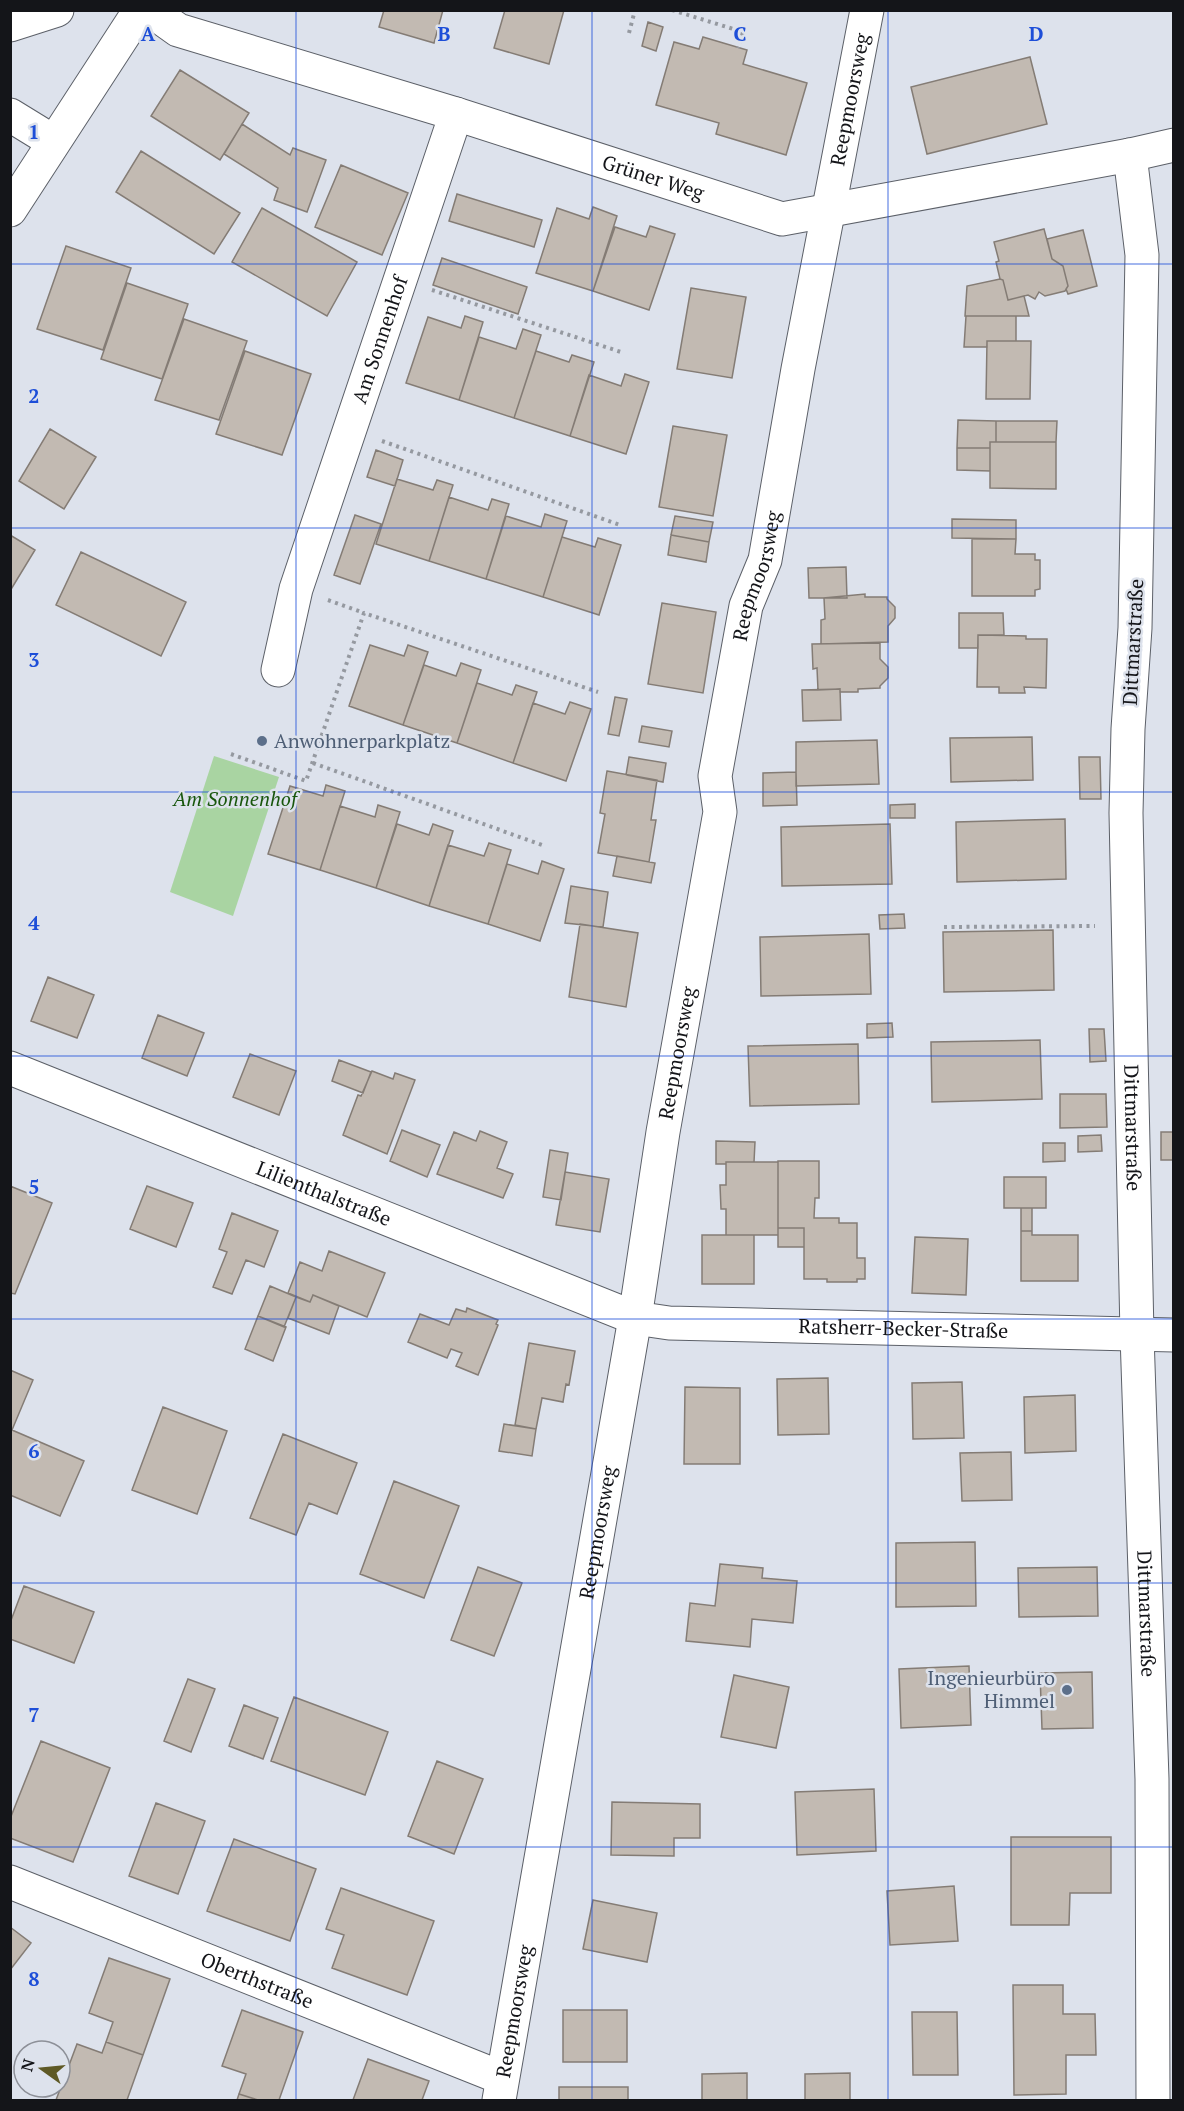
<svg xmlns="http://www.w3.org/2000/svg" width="1184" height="2111" viewBox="0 0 1184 2111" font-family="'PT Serif',serif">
<rect width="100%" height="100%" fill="#dde2ec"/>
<path fill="#a9d4a2" d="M214,756l65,21 -46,139 -63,-24z"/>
<path fill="#c2bab2" stroke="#847c75" stroke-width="1.5" d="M384,10h59l-9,33 -55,-16z
M505,10h59l-15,54 -55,-16z
M648,22l15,5 -7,24 -14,-5z
M703,37l44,13 -4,14 64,19 -21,72 -70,-21 3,-11 -63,-18 18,-63 25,7z
M1030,57l17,67 -120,30 -16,-67z
M180,70l69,43 -29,47 -69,-44z
M242,124l48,31 3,-7 33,12 -19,52 -33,-12 4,-12 -54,-34z
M141,151l99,62 -26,41 -98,-62z
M341,165l67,28 -26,62 -67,-28z
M457,194l85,26 -8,27 -85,-26z
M593,207l24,9 -24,75 -57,-18 21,-65 32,11z
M262,208l95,54 -30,54 -95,-54z
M650,226l25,8 -26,76 -56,-19 22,-64 31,10z
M1044,229l8,30 11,7 5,20 -3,5 -20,5 -6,-4 -4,7 -7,-4 -20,5 -5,-20 -3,-1 -4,-17 3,-1 -5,-19z
M1083,230l14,56 -29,8 -2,-5 2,-3 -5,-20 -11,-7 -5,-20z
M66,246l65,22 -28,82 -66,-21z
M442,258l85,29 -9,27 -85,-29z
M1000,279l3,1 5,20 16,-4 5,20h-64l2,-30z
M127,283l61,21 -26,75 -61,-20z
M691,288l55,9 -14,81 -55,-9z
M465,316l18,6 -24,78 -53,-17 22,-66 33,11z
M966,316h50v25h-29v6h-23z
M184,319l63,22 -28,79 -64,-20z
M523,329l18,6 -27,83 -55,-18 20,-63 37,12z
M987,341h44l-1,58h-44z
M245,351l66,23 -29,81 -66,-21z
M536,351l33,11 3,-7 22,7 -24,74 -56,-18z
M625,374l24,8 -23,72 -56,-18 19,-61 32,11z
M958,420l38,1v21h-6v6h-33z
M996,421h61l-1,21h-60z
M673,426l54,9 -14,81 -54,-9z
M50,429l46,28 -32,52 -45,-28z
M990,442h66v47l-66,-1z
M957,448h33v23l-33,-1z
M376,450l27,10 -8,26 -28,-9z
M397,479l36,11 4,-10 16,5 -24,76 -53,-17z
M449,497l39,13 4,-11 17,5 -23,75 -57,-18z
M545,514l22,7 -24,76 -57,-18 20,-63 35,11z
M355,515l26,9 -21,60 -26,-9z
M675,516l38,6 -4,20 -38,-7z
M952,519l64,1v19l-64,-1z
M10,535l25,15 -25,41z
M671,535l38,7 -3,20 -38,-7z
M562,537l33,10 3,-9 23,7 -22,70 -56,-18z
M972,539h44l-1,15h20v6h5v29l-5,1v6h-63z
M81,552l105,50 -25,54 -105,-51z
M846,567l1,31h-38l-1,-30z
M865,594v3h22v2l8,8v11l-7,8v16l-67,2v-24l4,-1 -1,-21z
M662,603l54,9 -13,81 -55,-9z
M959,613h44l1,22h-26v13h-19z
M978,635l48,1v3h21l-1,49 -22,-1 1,6h-26v-6h-22z
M880,643v16l8,8v11l-8,8v2l-22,1v3h-18v-3l-22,1 -1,-22 -4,1 -1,-25z
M370,645l34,11 4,-11 20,7 -25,73 -54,-19z
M461,663l20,7 -24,73 -54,-18 21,-60 32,11z
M477,683l35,12 4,-10 21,7 -24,71 -56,-20z
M840,689l1,31 -38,1 -1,-31z
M615,697l12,2 -8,37 -11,-2z
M570,702l21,7 -25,72 -53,-18 20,-60 32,11z
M642,726l30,5 -3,16 -30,-5z
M1032,737l1,43 -82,2 -1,-44z
M877,740l2,44 -83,2v-44z
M629,757l37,6 -3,19 -37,-7z
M1079,757h21l1,42h-21z
M607,771l50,9 -6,40h5l-7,42 -51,-9 7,-39 -5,-1z
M796,772l1,33 -34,1v-33z
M326,785l19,6 -25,79 -52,-16 22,-68 33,10z
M915,804v14h-25v-13z
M378,805l22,7 -24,76 -56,-18 20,-64 35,11z
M1065,819l1,60 -109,3 -1,-60z
M397,824l32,11 4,-11 20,7 -24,75 -53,-18z
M890,824l2,60 -110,2 -1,-59z
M489,843l22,7 -23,74 -59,-18 19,-61 36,11z
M617,856l38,7 -4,20 -38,-7z
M542,861l22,8 -24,72 -52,-17 19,-60 31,10z
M571,886l37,6 -5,35 -38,-4z
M904,914l1,14 -25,1 -1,-14z
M580,924l58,9 -12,74 -57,-10z
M1053,930l1,60 -110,2 -1,-60z
M869,934l2,60 -110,2 -1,-59z
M48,977l46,18 -17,43 -46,-17z
M158,1015l46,18 -17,43 -45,-18z
M892,1023l1,14 -26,1v-14z
M1089,1029h15l2,32 -16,1z
M1040,1040l2,59 -110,3 -1,-60z
M858,1044l1,60 -109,2 -2,-60z
M250,1054l46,17 -17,44 -46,-18z
M339,1060l32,12 -8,21 -31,-12z
M372,1071l21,8 2,-6 20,7 -28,74 -44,-19 15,-40 3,1z
M1060,1094h46l1,33 -47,1z
M402,1130l38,15 -13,32 -37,-16z
M480,1131l27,11 -10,26 16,6 -10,24 -66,-24 17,-42 22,9z
M1161,1132h13v28h-13z
M1101,1135l1,16 -24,1v-16z
M716,1141l39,1 -1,20h-28v2h-10z
M1043,1143h22v18l-22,1z
M550,1150l18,3 -7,47 -18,-3z
M778,1161h41v37h-4l-1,20h25v5h18v35h8v21h-8v3h-30v-3h-23v-51h-26z
M726,1162h52v73h-52v-26h-5l-1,-24h6z
M565,1172l44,7 -9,53 -44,-7z
M1004,1177h42v31h-42z
M10,1186l42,17 -37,91 -5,-1z
M147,1186l46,17 -17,44 -46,-18z
M1021,1208h11v23h-11z
M232,1213l46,18 -14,36 -18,-7 -14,34 -19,-7 14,-35 -8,-3z
M778,1228h26v19h-26z
M1021,1231h11v4h46v46h-57z
M702,1235h52v49h-52z
M915,1237l53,2 -2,56 -54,-2z
M329,1251l56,22 -18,44 -54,-22 -3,7 -22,-9 12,-31 22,9z
M270,1286l26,11 -12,30 -26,-11z
M313,1295l26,11 -10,28 -41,-16 8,-21 14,5z
M467,1308l31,12 -2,4 2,1 -20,50 -22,-9 6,-13 -11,-4 -4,9 -39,-16 12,-28 29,11 7,-16 10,3z
M258,1316l28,11 -13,34 -28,-12z
M529,1343l46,8 -6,34 -3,-1 -3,18 -21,-4 -6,31 -21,-4z
M10,1370l23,10 -21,50 72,31 -24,55 -50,-21z
M828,1378l1,56 -51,1 -1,-56z
M962,1382l2,56 -51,1 -1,-56z
M685,1387l55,1v76h-56z
M1075,1395l1,56 -51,2 -1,-56z
M163,1407l64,24 -30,83 -65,-24z
M504,1424l32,5 -4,27 -33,-5z
M283,1434l74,29 -20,51 -28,-11 -13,32 -46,-17z
M1011,1452l1,48 -50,1 -2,-48z
M394,1481l65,25 -35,92 -64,-24z
M975,1542l1,64 -80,1v-64z
M720,1564l43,4 -1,10 35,3 -4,42 -41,-4 -2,28 -64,-6 4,-38 25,3z
M478,1567l44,16 -28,73 -43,-16z
M1097,1567l1,49 -79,1 -1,-49z
M24,1586l70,26 -20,51 -64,-24v-16z
M969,1666l2,59 -70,3 -2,-59z
M1092,1672l1,56 -51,1 -2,-56z
M734,1675l55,12 -13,61 -55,-11z
M188,1679l27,10 -24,63 -27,-11z
M294,1697l94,35 -23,63 -94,-34z
M244,1705l34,13 -15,41 -34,-13z
M41,1741l69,27 -37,94 -63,-24v-19z
M437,1761l46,18 -29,75 -46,-18z
M874,1789l2,62 -79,4 -2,-63z
M612,1802l88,2v34h-26v18l-63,-1z
M156,1803l49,18 -27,73 -49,-18z
M1011,1837h100v56h-41l-1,32h-58z
M234,1839l82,30 -26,72 -83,-30z
M954,1886l4,55 -68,4 -3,-54z
M341,1888l93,33 -27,74 -75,-27 12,-33 -18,-6z
M593,1900l64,13 -10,49 -64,-13z
M10,1927l21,16 -21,27z
M109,1958l61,21 -27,76 -37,-13 7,-20 -24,-9z
M1013,1985h50v29h32l1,41h-30v39l-52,1z
M242,2010l61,22 -24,68h-21l-19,-6 7,-20 -24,-8z
M563,2010h64v52h-64z
M912,2012h45l1,63h-45z
M106,2042l37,13 -16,45h-71l21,-56 25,9z
M368,2059l61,22 -7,19h-69z
M747,2073v27h-45v-26z
M850,2073v27h-45v-26z
M559,2087h69v13h-69z
M239,2094l19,6h-21z"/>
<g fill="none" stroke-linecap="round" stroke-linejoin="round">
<g stroke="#5c6068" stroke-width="35">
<g id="minor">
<path id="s1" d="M150,10l28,20 278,84 326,105 348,-64 44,-10"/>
<path id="s2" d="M1130,155l12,100 -7,373 -7,101 -2,84 11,522 15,444 1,321"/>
<path id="s3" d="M278,670l18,-81 160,-475"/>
<path id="s4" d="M10,1068l625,250 34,5 505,12"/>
<path id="s5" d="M10,1882l492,196"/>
<path id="s6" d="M499,2100l136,-782 28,-186 57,-320 -5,-36 31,-170 19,-46 33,-191 69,-359"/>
</g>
</g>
<g stroke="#5c6068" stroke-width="35">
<path id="tertiary" d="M10,25l47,-15
M10,115l44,27
M10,210l130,-200"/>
</g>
<path stroke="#9599a0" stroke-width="4" stroke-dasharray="3 4.5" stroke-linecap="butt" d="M672,10l71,22 -5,16
M629,33l6,-23
M432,290l192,63
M382,441l238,84
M328,600l36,13
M231,754l75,27 58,-168 234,79
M313,763l229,82
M944,927l151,-1"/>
<use href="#minor" stroke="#fff" stroke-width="33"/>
<use href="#tertiary" stroke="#fff" stroke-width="33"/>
</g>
<path fill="none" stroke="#1d4ed8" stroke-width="1.5" stroke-opacity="0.55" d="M296,10v2090M592,10v2090M888,10v2090M10,264h1164M10,528h1164M10,792h1164M10,1056h1164M10,1319h1164M10,1583h1164M10,1847h1164"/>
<g fill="#5c6f8a" stroke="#dde2ec" stroke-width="2">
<circle cx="262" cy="741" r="6"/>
<circle cx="1067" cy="1690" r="6"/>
</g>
<g text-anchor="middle" stroke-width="5" stroke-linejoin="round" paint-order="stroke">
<g font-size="20" fill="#141519" stroke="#dde2ec">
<text dy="7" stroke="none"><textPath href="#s6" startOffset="2034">Reepmoorsweg</textPath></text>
<text dy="7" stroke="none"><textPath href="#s1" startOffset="532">Grüner Weg</textPath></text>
<text dy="7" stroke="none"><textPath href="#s3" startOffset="346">Am Sonnenhof</textPath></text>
<text dy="7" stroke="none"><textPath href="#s6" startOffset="1548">Reepmoorsweg</textPath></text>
<text transform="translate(1133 642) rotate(-87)" y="7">Dittmarstraße</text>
<text dy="7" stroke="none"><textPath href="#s6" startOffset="1062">Reepmoorsweg</textPath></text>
<text dy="7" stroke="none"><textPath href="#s2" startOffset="974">Dittmarstraße</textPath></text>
<text dy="7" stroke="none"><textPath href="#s4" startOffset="338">Lilienthalstraße</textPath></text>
<text dy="7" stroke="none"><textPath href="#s4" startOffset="942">Ratsherr-Becker-Straße</textPath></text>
<text dy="7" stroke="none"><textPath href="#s6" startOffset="576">Reepmoorsweg</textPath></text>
<text dy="7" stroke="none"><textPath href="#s2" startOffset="1460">Dittmarstraße</textPath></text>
<text dy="7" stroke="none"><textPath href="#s5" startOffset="266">Oberthstraße</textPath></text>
<text dy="7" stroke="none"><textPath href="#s6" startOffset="90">Reepmoorsweg</textPath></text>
</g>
<g font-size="20" fill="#4e5e75" stroke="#dde2ec" text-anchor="start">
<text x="274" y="748">Anwohnerparkplatz</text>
<text x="1055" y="1685" text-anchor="end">Ingenieurbüro<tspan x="1055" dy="23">Himmel</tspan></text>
</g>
<g font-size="20" font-style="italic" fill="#18560c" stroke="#dde2ec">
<text x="235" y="806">Am Sonnenhof</text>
</g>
</g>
<g font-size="20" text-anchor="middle" font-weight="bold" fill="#1d4ed8" stroke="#dde2ec" stroke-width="5" stroke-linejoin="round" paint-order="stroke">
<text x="148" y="41">A</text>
<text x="444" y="41">B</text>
<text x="740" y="41">C</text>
<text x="1036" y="41">D</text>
<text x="34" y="139">1</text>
<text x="34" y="403">2</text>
<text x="34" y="667">3</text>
<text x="34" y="930">4</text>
<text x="34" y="1194">5</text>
<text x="34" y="1458">6</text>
<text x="34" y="1722">7</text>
<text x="34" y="1986">8</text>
</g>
<rect width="1184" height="2111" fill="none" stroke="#141519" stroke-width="24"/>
<g transform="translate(42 2069) rotate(285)"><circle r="28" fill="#dde2ec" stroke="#8d9098" stroke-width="1.5"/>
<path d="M0-4.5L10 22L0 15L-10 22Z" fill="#5e5925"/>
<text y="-9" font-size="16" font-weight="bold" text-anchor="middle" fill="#141519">N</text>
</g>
</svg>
